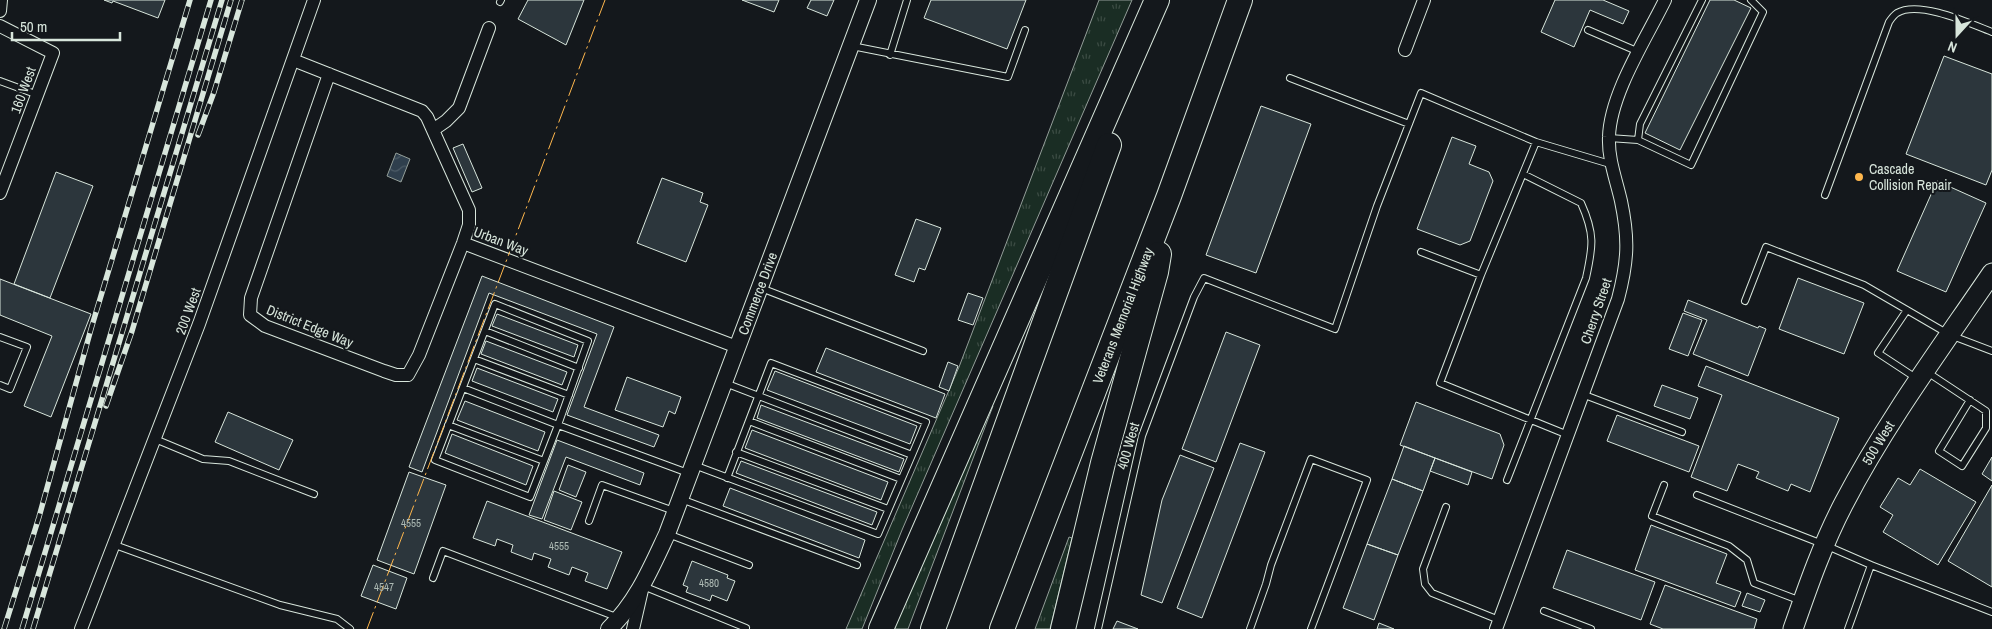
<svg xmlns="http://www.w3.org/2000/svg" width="1992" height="629" viewBox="0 0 1992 629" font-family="'Archivo Narrow',sans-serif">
<defs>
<pattern id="grass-tufts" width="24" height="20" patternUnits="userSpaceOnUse" patternTransform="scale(1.25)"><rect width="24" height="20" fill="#1a2d24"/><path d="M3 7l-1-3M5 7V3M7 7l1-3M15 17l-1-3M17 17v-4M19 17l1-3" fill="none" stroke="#3b4b43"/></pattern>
<pattern id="water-waves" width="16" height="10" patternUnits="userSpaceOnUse" patternTransform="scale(1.25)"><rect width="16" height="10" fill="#2f3f4d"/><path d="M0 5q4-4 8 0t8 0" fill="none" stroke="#4c5b66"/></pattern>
</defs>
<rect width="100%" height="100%" fill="#14181c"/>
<path fill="url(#grass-tufts)" stroke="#939e99" d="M1099,0h33l-230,530 -40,99h-16l113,-262z
M985,403l8,3 -85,223h-14z
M1069,537l3,1 -22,91h-15z"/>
<path fill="url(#water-waves)" stroke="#939e99" d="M396,153l14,6 -9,23 -14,-6z"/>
<path fill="#2c363c" stroke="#d8e6dc" d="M104,0h61l-7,18 -45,-17 -1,2z
M528,0h56l-18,45 -48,-26z
M742,0h37l-5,12z
M811,0h23l-7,16 -20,-8z
M931,0h95l-19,49 -83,-31z
M1555,0h48l26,11 -6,13 -33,-14 -16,37 -33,-15z
M1710,0h24l17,8 -71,142 -35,-17z
M1944,56l48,18v96l-6,15 -80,-31z
M1261,106l50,18 -55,149 -50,-18z
M1452,137l24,9 -7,18 20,8 4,9 -23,60 -10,4 -43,-16z
M463,144l19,44 -10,4 -19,-44z
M56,172l37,14 -43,112 -36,-14z
M662,178l41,15 -3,9 8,3 -22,57 -49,-19z
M1937,181l49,22 -40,89 -49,-21z
M916,219l25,9 -16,42 -6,-2 -5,14 -19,-7z
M482,276l132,51 -30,80 75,28 -5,12 -87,-32 30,-81 -108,-41 -67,179 -13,-5z
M1798,278l66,25 -20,51 -65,-25z
M0,279l91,35 -40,103 -27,-11 28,-70 -52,-21z
M968,293l15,5 -10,27 -15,-5z
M1688,300l70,28 1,-2 7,3 -18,47 -55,-22 14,-34 -23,-9z
M1683,313l19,7 -14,36 -19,-7z
M497,314l81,31 -4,12 -82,-31z
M1226,332l34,13 -44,117 -34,-13z
M486,341l81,31 -5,13 -81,-31z
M826,348l119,46 -9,24 -120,-46z
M948,362l10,4 -9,25 -10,-4z
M1706,366l133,52 -29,74 -19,-8 -3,7 -32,-13 3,-6 -21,-8 -11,27 -36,-14 31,-82 -24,-9z
M477,368l81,31 -5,13 -81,-31z
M775,371l142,55 -7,18 -143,-54z
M627,377l54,20 -6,17 -6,-3 -6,16 -48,-17z
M1662,385l36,13 -8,21 -36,-13z
M465,401l80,31 -7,19 -81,-31z
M1416,402l84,32 4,11 -12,34 -92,-34z
M761,405l143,54 -5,13 -142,-54z
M228,412l65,28 -14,30 -64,-28z
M1617,415l82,31 -10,26 -82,-31z
M752,430l136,52 -7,18 -136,-52z
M452,434l81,32 -7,19 -81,-32z
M557,440l87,33 -4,12 -74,-28 -24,62 -13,-4z
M1240,443l25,9 -63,166 -25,-10z
M1404,446l31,12 -12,33 -31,-12z
M1180,455l34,13 -52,135 -21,-8 21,-95z
M1992,457v24l-10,-7z
M1435,458l37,14 -4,13 -38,-14z
M741,461l136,51 -5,13 -136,-52z
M568,465l18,7 -10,25 -17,-7z
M1920,469l56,33 -38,63 -55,-33 10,-17 -13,-8 18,-29 12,7z
M409,472l37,13 -32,89 -37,-14z
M1392,479l31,12 -25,64 -31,-11z
M1992,485v102l-44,-26z
M730,488l135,52 -6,18 -136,-52z
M554,491l28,11 -11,28 -27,-10z
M487,501l135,51 -15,37 -22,-8 3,-8 -16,-6 -3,8 -21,-8 3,-8 -17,-6 -2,7 -21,-8 2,-7 -16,-6 -2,7 -22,-8z
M1651,525l76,29 -11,29 25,9 -6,15 -100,-37z
M1367,544l31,11 -24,65 -31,-12z
M1567,550l88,32 -14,38 -88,-32z
M692,561l36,14 -1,3 8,3 -8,20 -15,-6 -2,6 -24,-9 2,-5 -5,-2z
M373,565l34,13 -11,31 -35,-13z
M1665,585l92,34 -3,10h-91l-13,-5z
M1747,593l18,7 -5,12 -18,-6z
M1117,621l21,8h-25z
M1379,623l15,6h-17z"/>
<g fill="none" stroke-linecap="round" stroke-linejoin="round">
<g stroke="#d8e6dc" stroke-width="8">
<path id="service" d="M1702,0l-62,124 -2,16 53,25 72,-153 -12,-12
M500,2l1,-2
M1588,30l51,22
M852,46l156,31 17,-47
M890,55l17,-55
M1290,78l119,46
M0,81l38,14
M1609,138l29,2
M1825,195l64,-173c2,-3 5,-7 8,-9 22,-13 72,10 95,19
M1421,252l60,23
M761,288l162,63
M1745,301l21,-54 98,38 86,50 42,16
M1907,310l-29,43 38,25
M485,331l94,37
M0,337l27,10 -17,42 -10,-4
M474,359l95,36
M1927,372l59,39v17l-24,38 -23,-15 31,-51
M463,388l95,37 -28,72 -95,-37c20,-52 40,-104 60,-156l93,37 -30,84 130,48
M1582,394l100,38
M749,421l152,58
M448,425l96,36
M1568,435l-128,-52 41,-108 55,-133 74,22
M155,439l48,20 26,2 85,33
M736,452l152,57
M694,465l184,69 34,-79 -187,-72
M727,478l44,-115 155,59 -14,33
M1507,480l79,-202c7,-32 9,-44 -5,-75l-58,-29
M1664,485l-12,31 77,30 18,14 7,23 47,18
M1697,495l128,50 46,20 -23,64
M681,499l176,66
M1446,507l-23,62 2,15 7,9 67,27
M589,521l13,-36 72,26
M668,534l81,31
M115,545l165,60 57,14 13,10
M1871,565l121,47
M433,578l10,-27 176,67
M643,586l103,42
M1544,611l47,18
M1098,629l44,-193 52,-139 10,-19 131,51 42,-123 44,-113 115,49
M1250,629l16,-45 5,-19 40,-106 56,21 -56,149"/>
</g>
<g stroke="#d8e6dc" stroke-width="14">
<path id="minor" d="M0,11l1,-11
M0,26l53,27 -53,140
M1405,50l19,-50
M293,60l129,51 5,6 42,93v15l-6,18 -44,112 -11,20h-12l-12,-4 -119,-45 -15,-11 1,-17 78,-224
M433,130l13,-9 13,-13 30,-80
M463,243l274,104
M81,629l118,-305 115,-324
M633,629l9,-39
M1496,629l122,-330c10,-38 11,-60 3,-98 -5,-22 -13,-42 -12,-64 1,-43 37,-98 56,-137"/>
</g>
<g stroke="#d8e6dc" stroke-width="18">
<g id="tertiary">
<path id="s1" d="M609,629c28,-27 42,-61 58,-95l201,-534"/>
</g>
</g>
<g stroke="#d8e6dc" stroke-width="21">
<g id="secondary">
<path id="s2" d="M1793,629c15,-43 30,-86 51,-126 42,-81 97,-155 148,-230"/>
</g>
</g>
<g stroke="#d8e6dc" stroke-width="26">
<g id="motorway">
<path d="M881,629l276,-629"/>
<path d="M933,629l176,-484"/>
<path id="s3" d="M1002,629l167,-433 71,-196"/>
<path d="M1063,629l40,-166 53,-191 3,-18"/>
</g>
</g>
<use href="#service" stroke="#14181c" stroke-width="6"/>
<use href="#minor" stroke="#14181c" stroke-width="12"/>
<use href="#tertiary" stroke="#14181c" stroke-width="16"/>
<use href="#secondary" stroke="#14181c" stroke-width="19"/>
<use href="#motorway" stroke="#14181c" stroke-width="24"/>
<g stroke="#d8e6dc" stroke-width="5.5">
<path id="rail" d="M198,135l16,-43 28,-92
M106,406l26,-75 99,-331
M4,629l35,-112 52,-188 99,-329
M22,629l189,-629
M33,629l189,-629"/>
</g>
<use href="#rail" stroke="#14181c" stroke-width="4" stroke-dasharray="11" stroke-linecap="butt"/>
<path stroke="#ffb74d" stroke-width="1" stroke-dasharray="18 4 2.5 4" stroke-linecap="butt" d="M367,629l238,-629"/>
</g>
<circle fill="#ffb74d" stroke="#14181c" stroke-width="2" cx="1859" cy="177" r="5"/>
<g text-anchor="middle" stroke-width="4" stroke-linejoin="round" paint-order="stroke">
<g font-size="11" fill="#adbab4">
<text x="411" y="527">4555</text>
<text x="559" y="550">4555</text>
<text x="709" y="587">4580</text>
<text x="384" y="591">4547</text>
</g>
<g font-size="14" fill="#d8e6dc" stroke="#14181c">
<text transform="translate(23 90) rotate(-70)" y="5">160 West</text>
<text transform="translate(501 241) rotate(21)" y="5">Urban Way</text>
<text dy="5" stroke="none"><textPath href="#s1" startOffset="369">Commerce Drive</textPath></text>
<text transform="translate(188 311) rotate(-70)" y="5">200 West</text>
<text transform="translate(1596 311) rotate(-71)" y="5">Cherry Street</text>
<text dy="5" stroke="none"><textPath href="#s3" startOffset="336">Veterans Memorial Highway</textPath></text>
<text transform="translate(310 326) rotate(22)" y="5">District Edge Way</text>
<text dy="5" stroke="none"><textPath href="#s2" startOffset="205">500 West</textPath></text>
<text transform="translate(1128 446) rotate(-74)" y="5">400 West</text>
</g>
<g font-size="14" fill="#d8e6dc" stroke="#14181c" text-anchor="start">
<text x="1869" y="174">Cascade<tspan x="1869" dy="16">Collision Repair</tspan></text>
</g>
</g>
<g transform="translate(1957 35) rotate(201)" stroke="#14181c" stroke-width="4" paint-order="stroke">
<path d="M0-4L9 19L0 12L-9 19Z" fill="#d8e6dc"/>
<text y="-8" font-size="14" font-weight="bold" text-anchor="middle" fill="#d8e6dc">N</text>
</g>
<path d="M12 32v8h108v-8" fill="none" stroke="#d8e6dc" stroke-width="2.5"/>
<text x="20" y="32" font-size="15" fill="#d8e6dc" stroke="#14181c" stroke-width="4" paint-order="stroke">50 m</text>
</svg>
